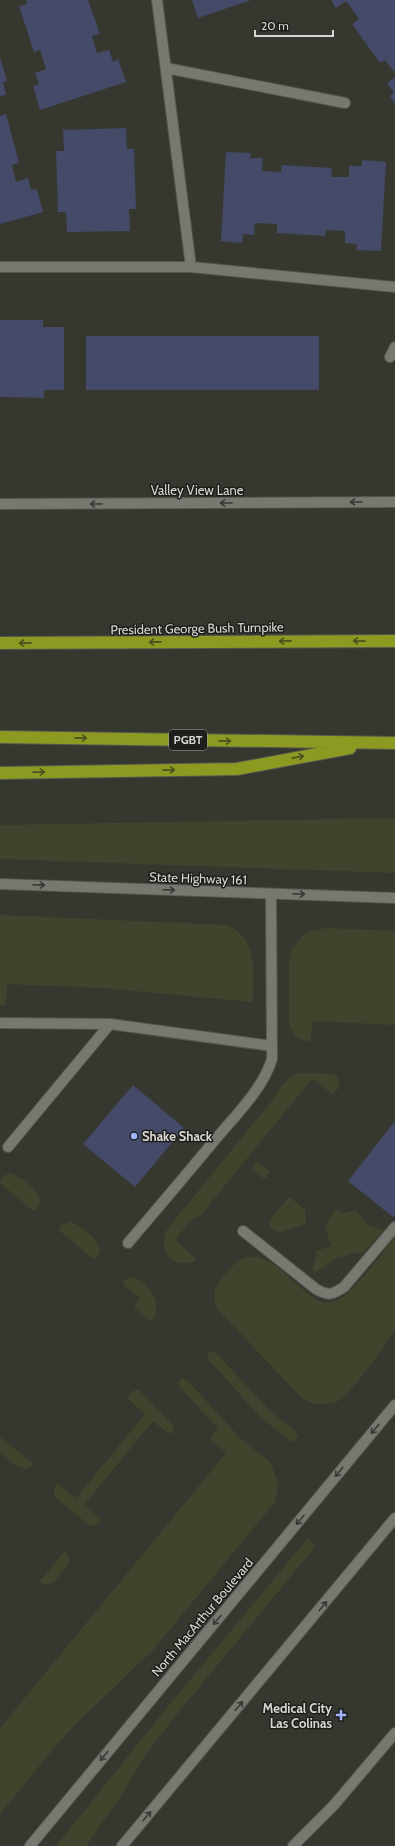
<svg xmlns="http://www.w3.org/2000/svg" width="395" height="1846" viewBox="0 0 395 1846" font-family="Cabin,sans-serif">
<rect width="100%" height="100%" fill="#363830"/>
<path fill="#40442d" d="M395,818v55l-395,-14v-34z
M0,915l228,10c32,17 24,47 25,77l-151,-14 -95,-4 -1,21 -6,1z
M326,928l69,3v94l-82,-4 -3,21 -13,-4 -3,-4 -5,-10v-64l3,-11 11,-14 9,-4z
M300,1073l34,1 4,4 1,9 -6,8 -18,-15 -3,-1 -111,136 -11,6 -13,17 -1,2 21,20c-24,12 -41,-10 -29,-32l103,-126c8,-12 14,-25 29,-29z
M257,1161l13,11 -4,6h-3l-11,-10z
M10,1173c10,2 31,20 31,30l-5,7h-4l-32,-27 2,-6z
M288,1198h3l14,12 1,14 -25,8 -6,-1 -5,-4v-7z
M335,1209l9,4 12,-3 11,15 16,5 -20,23c-14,-2 -14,4 -25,4l-23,16c-7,-7 4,-13 1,-22l15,-5 -6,-20z
M70,1222c9,1 30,19 30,29l-4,7h-4l-32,-27 -1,-2 3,-4z
M395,1237v94l-10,12 -2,6c-9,10 -34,46 -43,51 -13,7 -28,5 -39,-3l-83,-87c-4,-9 -6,-17 0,-26 33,-51 54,-21 88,8 8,6 16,13 27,10 17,-3 50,-51 62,-65z
M130,1277c17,1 35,28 22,44h-2l-16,-14 6,-9 -16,-13 -1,-4z
M211,1351l5,2 53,57 26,21 3,5 -4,6 -5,-2 -29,-23 -52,-58v-5z
M181,1379h3l5,3 52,57 29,23 8,21 -3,19 -121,147 -78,75 -22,24 -54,66v-86l226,-275 -14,-12 -1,-4 7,-8 -38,-42 -2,-4z
M139,1390l34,35 1,5 -2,3h-4l-15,-12 -69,84 18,15 -6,5h-7l-33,-27c-3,-5 -3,-10 1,-15l19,15 69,-84 -18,-16 6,-7z
M0,1437l34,27c-12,12 -24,-4 -34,-12z
M308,1538l7,7 -5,8 -141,171 -23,30 -25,42 -35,50h-30l104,-130z
M65,1551l3,5 1,7 -15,19 -8,3 -7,-3z"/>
<path fill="#444a67" d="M26,0h62l12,34 -8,2 5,17 12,-3 4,12 5,-3 8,23 -86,28 -7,-24 6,-2 -4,-11 11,-4 -6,-19 -6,2 -15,-46 8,-2z
M192,0h59l-53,18z
M331,0h64v73l-10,-13 -5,3 -28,-39 7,-5 -13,-18 -10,7z
M0,57l7,24 -4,1 3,13 -6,1z
M395,77v27l-5,-8 4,-3 -7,-10z
M6,114l13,49 -7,2 4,17 12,-4 3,12 6,-1 6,23 -43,12v-108z
M126,128l1,21h7l2,60h-7l1,22 -63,1 -1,-20h-8l-2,-61h8l-1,-21z
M226,152l25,1 -1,5h13l-1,13 19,1 1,-7 50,3 -1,9h18v-11h13v-6l24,2 -5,89 -25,-1 1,-6 -12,-1v-12l-19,-1 -1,6 -48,-3v-9l-22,-1 -1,12 -11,-1 -1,9 -21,-2z
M0,320h43v7h21v63h-20v8l-44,-1z
M86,336h233v54h-233z
M133,1085l51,43 -49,59 -52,-43z
M395,1121v94l-2,2 -45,-36z"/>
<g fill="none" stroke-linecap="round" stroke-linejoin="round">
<g stroke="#555650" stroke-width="12">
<path id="lane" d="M157,0l34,267
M166,68l179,35
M0,267h191l204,20
M390,357l5,-10
M0,1023l110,1 162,22
M8,1147l102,-123
M243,1231l73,58c12,7 16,6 28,-2l51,-60
M128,1243c29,-34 58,-68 86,-102 20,-24 49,-52 58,-82l-1,-165
M293,1846l41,-41 61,-72"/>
</g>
<g stroke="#555650" stroke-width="12">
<path id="secondary" d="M0,504l395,-2
M0,884l395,14
M30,1846l365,-441
M122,1846l273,-328"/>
</g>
<g stroke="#555650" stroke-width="14">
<path id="highway" d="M0,643l395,-2
M0,737l395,6
M0,773l237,-4 113,-21"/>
</g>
<use href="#lane" stroke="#777970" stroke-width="10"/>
<use href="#secondary" stroke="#777970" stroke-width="10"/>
<use href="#highway" stroke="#8d9a22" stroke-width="12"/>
</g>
<defs><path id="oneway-shaft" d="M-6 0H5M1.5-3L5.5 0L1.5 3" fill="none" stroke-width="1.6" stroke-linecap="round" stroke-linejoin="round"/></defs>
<g stroke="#393935">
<use href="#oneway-shaft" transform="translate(356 502) rotate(180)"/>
<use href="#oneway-shaft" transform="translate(226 503) rotate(180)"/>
<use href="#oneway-shaft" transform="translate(96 504) rotate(180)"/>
<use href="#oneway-shaft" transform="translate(39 885) rotate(2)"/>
<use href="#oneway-shaft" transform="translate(169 890) rotate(2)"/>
<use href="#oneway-shaft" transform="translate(299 894) rotate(2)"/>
<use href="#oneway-shaft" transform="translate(375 1429) rotate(130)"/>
<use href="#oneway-shaft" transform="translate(339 1472) rotate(129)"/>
<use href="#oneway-shaft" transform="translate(300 1520) rotate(130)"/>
<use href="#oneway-shaft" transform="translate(323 1606) rotate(-50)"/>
<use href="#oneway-shaft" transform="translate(217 1620) rotate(130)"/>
<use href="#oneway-shaft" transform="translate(239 1706) rotate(-50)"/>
<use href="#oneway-shaft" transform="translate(104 1756) rotate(130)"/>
<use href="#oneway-shaft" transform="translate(147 1816) rotate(-50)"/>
</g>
<g stroke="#4a501e">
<use href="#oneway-shaft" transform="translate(285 641) rotate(179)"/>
<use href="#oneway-shaft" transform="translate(359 641) rotate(-179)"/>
<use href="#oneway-shaft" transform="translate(155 642) rotate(179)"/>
<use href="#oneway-shaft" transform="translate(25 643) rotate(179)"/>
<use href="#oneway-shaft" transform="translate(81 738) rotate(1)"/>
<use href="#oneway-shaft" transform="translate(225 741) rotate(1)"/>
<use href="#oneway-shaft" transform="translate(298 757) rotate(-11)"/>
<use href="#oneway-shaft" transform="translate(169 770) rotate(-1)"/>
<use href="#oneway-shaft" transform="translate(39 772) rotate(-1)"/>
</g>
<g fill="#a3b2fd" stroke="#1e1e1b" stroke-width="1.5">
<circle cx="134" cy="1136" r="4"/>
<path d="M339 1709h4v4h4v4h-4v4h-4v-4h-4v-4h4z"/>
</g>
<g text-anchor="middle" stroke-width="3" stroke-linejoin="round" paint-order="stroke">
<rect fill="#1e1e1b" stroke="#9e9f9a" stroke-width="1" x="169" y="730" width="38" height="20" rx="3"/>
<g font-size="12" font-weight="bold" fill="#d5d6d1">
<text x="188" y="744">PGBT</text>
</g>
<g font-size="13" fill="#d5d6d1" stroke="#1e1e1b">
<text x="197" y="495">Valley View Lane</text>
<text transform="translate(197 628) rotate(-1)" y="5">President George Bush Turnpike</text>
<text transform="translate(198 878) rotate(2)" y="5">State Highway 161</text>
<text transform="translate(202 1617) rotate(-50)" y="5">North MacArthur Boulevard</text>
</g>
<g font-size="13" font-weight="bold" fill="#d5d6d1" stroke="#1e1e1b" text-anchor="start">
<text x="142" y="1141">Shake Shack</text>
<text x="332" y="1713" text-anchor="end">Medical City<tspan x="332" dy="15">Las Colinas</tspan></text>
</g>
</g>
<path d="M255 30v6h78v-6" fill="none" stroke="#d5d6d1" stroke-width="2"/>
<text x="261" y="30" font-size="12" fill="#d5d6d1" stroke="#1e1e1b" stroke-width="3" paint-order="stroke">20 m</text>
</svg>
